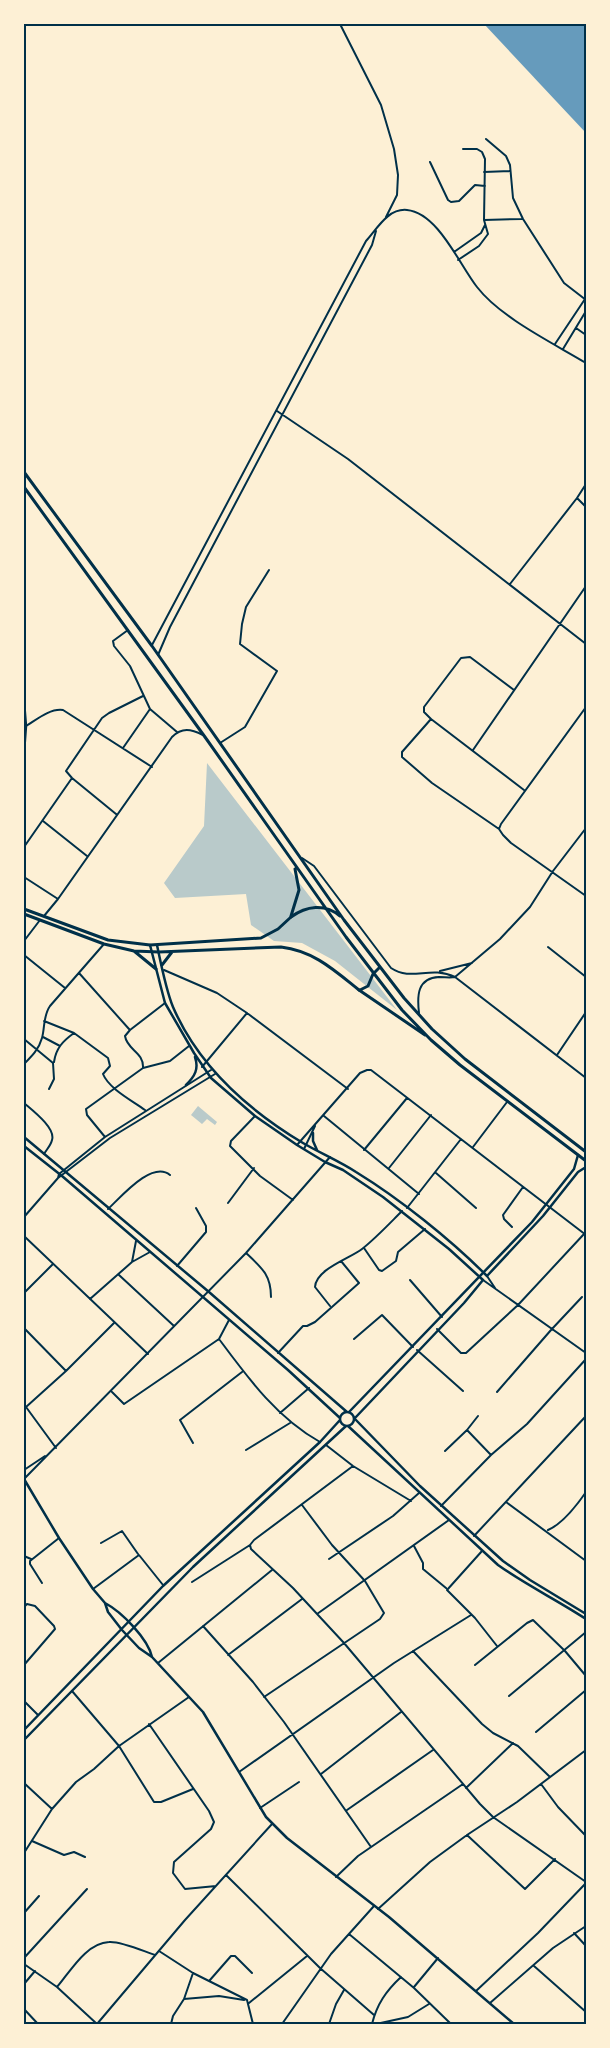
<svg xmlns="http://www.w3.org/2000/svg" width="610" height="2048" viewBox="0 0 610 2048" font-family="'IBM Plex Sans',sans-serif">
<rect width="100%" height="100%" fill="#fdf0d5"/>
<path fill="#b9caca" d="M207,763l190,247 -62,-49 -33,-18 -28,-2 -23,-16 -5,-31 -71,4 -11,-15 40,-57z
M198,1106l19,16 -2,3 -8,-6 -5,5 -11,-9z"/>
<path fill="#669bbc" d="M484,24h102v109z"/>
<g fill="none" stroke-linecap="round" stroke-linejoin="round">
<path stroke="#003049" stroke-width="2" d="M340,24l41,81 13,44 4,26 -1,20 -11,22
M486,139l20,17 4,9 3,33 10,21 41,64 22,17
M430,162l18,38 3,2 8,-1 16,-16 10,1
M484,172l26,-1
M484,220l38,-1
M454,252l27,-19 4,-8
M458,260l21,-14 9,-12 -4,-14 1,-61 -3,-7 -5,-3h-14
M576,328l10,7
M555,344l30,-45
M563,349l23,-38
M277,411l71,48 238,185
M586,484l-9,14 9,9
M510,584l67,-86
M128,630l-15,11 1,5 16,20 20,43 27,23
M152,645l214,-404c11,-12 22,-33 41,-31 31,3 52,54 70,77 24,31 76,56 109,76
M158,655l12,-28 202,-382 4,-14
M514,690l-44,-33 -9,1 -37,49v5l7,7 -29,33v5l30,26 67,46 4,6 8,8 75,53
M431,719l93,71
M26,726c10,-6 24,-18 37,-16l89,57
M220,743l25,-16 32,-56 -37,-27 2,-20 4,-17 23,-37
M123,748l27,-39
M473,750l113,-164
M116,814l-44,-36 -6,-7 36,-53 7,-5 34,-17
M43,821l44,35
M499,829l2,-5 85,-117
M24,847l48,-69
M302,858l12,8 77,102c21,14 39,-3 64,9l131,101
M24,877l34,22
M44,916l14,-17 114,-162c10,-10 19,-8 31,-2
M24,941l16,-21
M548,947l38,30
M24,955l41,33
M164,970l53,23 30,20 101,76
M440,971l32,-8
M79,973l50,56
M419,1013c-2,-17 -2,-35 20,-36 6,0 11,1 16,0l45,-38 30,-32 23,-36 33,-43
M44,1021l30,12 34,25 2,8 -7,8c6,15 30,27 42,36
M43,1037l17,9
M24,1039l29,24 1,16 -5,10
M557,1055l29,-43
M54,1062c2,-14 9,-21 20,-29
M24,1064c8,-8 15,-15 18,-26 3,-11 1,-22 8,-32l54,-62
M202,1067l45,-54
M143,1068l27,-7 19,-15
M24,1103c8,7 32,25 28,37 -1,5 -5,9 -8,14
M255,1116l-24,25 -1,5 30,30 33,24
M324,1116l95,78
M105,1137l-18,-22 -1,-6 57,-41c1,-16 -16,-18 -18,-32l5,-6 35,-27
M297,1145l63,-72 7,-3h4l215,165
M473,1147l34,-45
M304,1149l11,-23
M364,1150l43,-52
M389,1168l42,-53
M436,1173l40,35
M58,1178l52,-40 105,-64
M228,1203l26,-35
M407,1208l54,-69
M108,1209c13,-12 44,-49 62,-34
M24,1217l34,-39 1,-4 46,-37 106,-67
M512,1227l-8,-8 -1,-4 20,-28
M24,1236l124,118
M364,1248l15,22 3,1 14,-10 2,-9 27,-23
M246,1253c16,15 25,22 25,44
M132,1262l4,-21
M177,1266l29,-34v-6l-10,-18
M119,1275l55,51
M487,1276l8,12
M410,1280l32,37
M483,1280l103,73
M24,1293l29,-29
M90,1299l42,-37 18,-10
M330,1306l-15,-19c1,-18 34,-28 47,-38 14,-11 27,-25 40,-38
M229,1320l-10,19c29,39 58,79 101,103
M24,1328l42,43
M437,1329l24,24h5l52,-48 66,-71
M354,1339l28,-24 31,32
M417,1350l46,41
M278,1353l25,-27h4l8,-4 44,-39 -18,-22
M112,1392l12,12 95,-65
M497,1392l54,-62 31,-33
M280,1413l29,-25
M467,1430l24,25
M193,1443l-13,-23 62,-48
M326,1445l27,21 58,35
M56,1448l-30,-41 40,-36 48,-48
M246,1450l44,-27
M445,1451l22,-21 11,-14
M24,1470l21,-14
M24,1479l222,-226 84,-96
M506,1502l80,59
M441,1506l50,-51 36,-31 59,-65
M548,1530c14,-6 29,-25 38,-38
M474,1536l112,-120
M101,1543l21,-12 16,23
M250,1545l1,4 42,39 51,55 136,161 13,13 93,65
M414,1546l9,17v6l23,19
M482,1551l-35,39 28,28 22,28
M24,1556l7,3
M329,1559l64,-43 26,-23
M192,1582l58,-37 4,-5 99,-74
M42,1583l-12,-19v-3l29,-23
M93,1589l46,-34 24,30
M24,1607l3,-3 8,2 19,20 1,3 -31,36
M317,1614l132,-94
M203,1626l50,56 31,40 87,125
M413,1651l69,73 11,9 25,13 32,31
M228,1655l74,-56
M158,1663l114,-93
M475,1665l52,-42 6,-3 32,31 21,25
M72,1691l47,55 35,56h7l32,-13
M509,1696l77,-64
M264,1697l116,-78 4,-6 -19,-32 -33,-36 -30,-40
M24,1701l14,14
M149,1724l60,87 5,11 -3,7 -37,33 -1,11 12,16 31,-3
M536,1732l50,-42
M239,1772l155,-109 77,-48
M321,1774l80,-62
M24,1783l28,26
M541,1784l17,23 28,29
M466,1788l47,-45
M260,1808l39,-26
M347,1810l86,-60
M467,1835l58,54 30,-30
M32,1841l32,14 10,-3 11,5
M24,1853l28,-44 24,-27 18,-13 25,-23 70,-49
M226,1875l94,93 54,47
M336,1877l22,-21 105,-72
M378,1909l52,-47 37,-27 50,-33 69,-52
M24,1913l15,-17
M574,1933l12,13
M349,1934l65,54 37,36
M159,1951l34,22 54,27 6,24
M24,1958l63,-69
M24,1964l33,23 40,37
M534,1966l52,46
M210,1980l21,-24h4l17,17
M24,1984l11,-13
M57,1987c13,-15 29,-44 52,-45 12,-1 34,9 46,13
M414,1987l24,-29
M476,1991l62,-58 48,-50
M184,1999l35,-3 25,4
M249,2003l58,-47
M490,2003l63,-55 33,-22
M24,2009l14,15
M97,2024l88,-104 87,-96
M171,2024l2,-8 11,-17 9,-26
M282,2024l49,-70 43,-48
M329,2024l7,-20 8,-14
M372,2024c5,-20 14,-33 29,-47
M376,2024l32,-7 21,-13"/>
<path stroke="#003049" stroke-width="2.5" d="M24,701l2,25 -2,27
M150,945l15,58 29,50 17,25 44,38 42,29 28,17 18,8 40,27 66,52 34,31
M157,945c4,19 9,45 16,62 26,60 75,103 130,136 17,10 36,18 53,29 44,27 94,67 131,104
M186,1085c9,-9 13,-16 9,-28
M313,1133v8l4,9
M24,1137l185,155 138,120
M24,1146l38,30 226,194 52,48
M487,1276l56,-60 35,-44 8,-5
M340 1419a7 7 0 1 1 14 0a7 7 0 1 1-14 0Z
M349,1412l183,-190 42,-53 4,-14
M355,1418l109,-115 19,-23
M355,1419l65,67 83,75 27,19 56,34
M348,1426l150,139c28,20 59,35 88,54
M24,1479l35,59 34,51 12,14 3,9 14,18 17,18 13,9 51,55 63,105 21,21 102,79 125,107
M105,1603c17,9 43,36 47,54
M24,1730l139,-144 157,-144 20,-22
M24,1740l169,-173 153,-141"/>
<path stroke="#003049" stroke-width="3" d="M24,909l84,31 42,5 111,-7 17,-9 13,-12
M24,914l80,30 30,7 25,1 122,-5c33,4 53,23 78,43
M134,951l22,18
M162,965l10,-13"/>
<path stroke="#003049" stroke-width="3" d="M24,472l128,174 192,274 60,78 28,31 33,30 121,93
M24,487l181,250 141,200 56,73 29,30 29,25 126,96
M291,916l8,-26 -4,-21
M291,917c15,-11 34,-14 49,-1
M359,990l66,45
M360,990l8,-4 5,-12 6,-6"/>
</g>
<rect width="610" height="2048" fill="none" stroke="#fdf0d5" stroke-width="50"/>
<rect x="25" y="25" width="560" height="1998" fill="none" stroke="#003049" stroke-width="2"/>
</svg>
